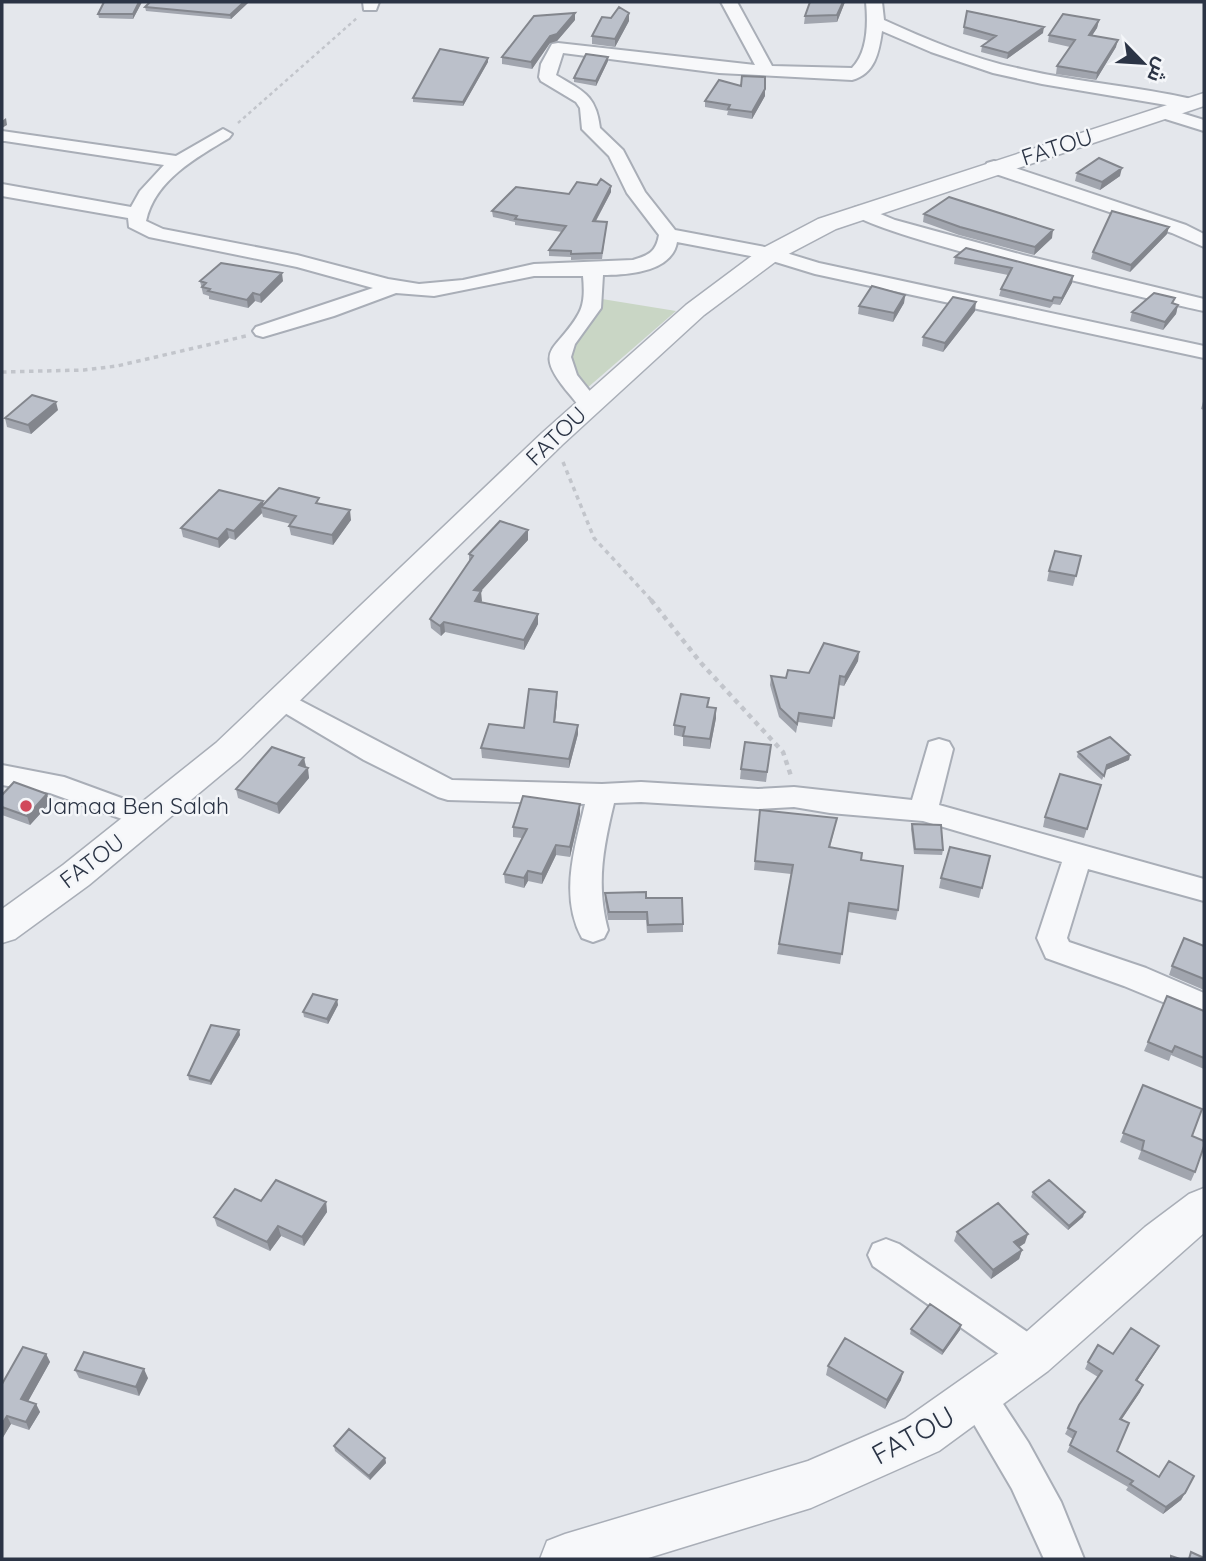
<svg xmlns="http://www.w3.org/2000/svg" width="1206" height="1561" viewBox="0 0 1206 1561" font-family="Quicksand,Cairo,sans-serif">
<rect width="100%" height="100%" fill="#e4e7ec"/>
<path fill="#c9d6c5" d="M602,299l74,12 -90,78 -21,-32 25,-33z"/>
<g fill="none" stroke-linecap="round" stroke-linejoin="round">
<g stroke="#a9aeb7" stroke-width="4">
<path id="minor" d="M363,2h16l-3,8h-12z
M721,2h16l35,64 80,2c16,-16 16,-45 14,-66h16l2,18c44,20 89,39 137,49 58,14 117,17 175,31l3,4 -9,5 -148,-25 -49,-11 -62,-21 -49,-21c-3,21 -7,43 -30,49l-133,-7 -156,-20 -7,22c26,16 40,19 44,53l23,22 22,42 30,38 95,18 49,15 385,83v12l-389,-84 -49,-15 -89,-17c-5,30 -49,33 -74,33l-2,33 -26,36 -4,13 6,18 23,29 -3,5c-14,3 -18,-3 -26,-13 -42,-49 -13,-44 8,-83 6,-11 5,-25 4,-37h-49l-100,20 -38,-3 -62,23 -71,21 -7,-2 -3,-4 3,-4 117,-39 -76,-21 -148,-30 -20,-10 -1,-9 -126,-22v-12l129,23 9,-16 24,-26 -159,-24h-3v-10l174,25 47,-27 9,5 -3,4c-33,20 -74,42 -83,83l17,8 134,26 91,24 31,5 44,-4 71,-16 99,-4c16,-5 23,-8 26,-25l-32,-42 -18,-37 -27,-27 -2,-21 -4,-6 -35,-21 -2,-4 2,-13 11,-20 6,-1 197,22z
M1165,108l39,12v11l-45,-14 -3,-4z
M994,161l192,64 18,9v13l-32,-14 -185,-62 -2,-4 2,-4z
M861,206l34,14 128,35 181,44v12c-47,-10 -335,-76 -353,-99l3,-4z
M282,691l170,89 150,4 39,-2 117,7 36,-2 118,13 17,-58 10,-3 10,3 4,7 -14,56 265,74v22l-116,-32 -21,69 2,4 77,26 58,25v26l-80,-33 -78,-28 -9,-20 25,-76 -139,-41 -93,-8 -36,-6 -36,2 -117,-7 -27,1c-11,45 -18,82 -6,127l-4,8 -11,4 -11,-4c-23,-42 -7,-91 3,-134l-137,-4 -10,-3 -74,-37 -91,-54 -4,-6 4,-6z
M2,765l62,12 93,34 4,7 -4,7 -10,3 -97,-35 -48,-8z
M886,1239l13,5 146,100 6,12 -6,12 -13,5 -13,-5 -146,-102 -5,-11 5,-11z
M977,1379l13,5 38,58 33,60 23,57h-40l-32,-70 -54,-92 6,-13z"/>
</g>
<g stroke="#a9aeb7" stroke-width="3">
<path id="tertiary" d="M1204,93v13l-368,123 -57,30 -75,56 -142,130 -322,314 -151,126 -74,54 -13,4v-34l61,-44 153,-122 326,-310 144,-128 75,-56 57,-30z
M1204,1188v45l-156,138 -109,80 -128,57 -166,51h-105l7,-18 18,-7 243,-73 97,-42 111,-78 129,-114 44,-33z"/>
</g>
<path stroke="#c2c5cb" stroke-width="2.5" stroke-dasharray="3.5 3.5" stroke-linecap="butt" d="M238,123l119,-105"/>
<path stroke="#c2c5cb" stroke-width="3.5" stroke-dasharray="4.5 4.5" stroke-linecap="butt" d="M2,372l82,-2 33,-4 129,-30
M563,462l31,76 59,64"/>
<path stroke="#c2c5cb" stroke-width="4.5" stroke-dasharray="5 5" stroke-linecap="butt" d="M651,600l50,63 82,89 8,24"/>
<use href="#minor" fill="#f7f8fa" fill-rule="evenodd"/>
<use href="#tertiary" fill="#f7f8fa" fill-rule="evenodd"/>
</g>
<path fill="#a1a5ae" d="M142,2l-9,17 -34,-1 -1,-4z
M249,2l-18,17 -85,-8 -1,-4z
M810,2h35l-8,20 -33,2 1,-8z
M575,20l-18,21 -7,2 -18,26 -30,-5v-7z
M1099,20l-2,8 -5,7 24,12 -20,33 -40,-6 1,-8 13,-19 -22,-5 1,-7z
M629,21l-14,26 -23,-3v-8z
M964,27l79,6 -36,26 -26,-7 1,-6 7,-5 -26,-7z
M488,58v4l-25,44 -50,-4v-4z
M608,61l-12,25 -22,-4v-4z
M741,86l24,3v7l-13,23 -25,-4 1,-4 -23,-4v-6z
M1077,173l43,3 -20,14 -25,-9z
M597,185l14,1v6l-15,29 11,1 -5,37 -31,1v-3l-22,-1v-6l13,-18 -47,-7v-3l-22,-5 -1,-6 77,-17z
M924,214l128,24 -18,17 -75,-20 -36,-13z
M1167,234l-37,38 -39,-13 2,-7z
M955,257l118,19 -1,7 -12,22 -7,-1 -3,4 -51,-12 2,-7 7,-14 -54,-11z
M200,281h83l-22,22 -6,-2 -7,7 -39,-9v-3l-6,-2z
M905,295l-1,8 -11,19 -35,-8 1,-8z
M1174,304l4,1 -2,9 -13,16 -33,-9 2,-9z
M975,311l-32,41 -21,-6 1,-9z
M1204,398v12l-3,-1z
M58,410l-27,24 -24,-7 -2,-9z
M264,504h56l31,16 -18,25 -42,-10 -2,-9 2,-2 -28,-7 -1,-4 -27,27 -6,-2 -10,10 -36,-11 -2,-9z
M528,540l-47,51v11l57,12v10l-14,26 -79,-18 -4,4 -10,-8 -1,-9 39,-57v-8z
M1081,556l-8,30 -26,-5 2,-10z
M859,652l-1,9 -14,25 -5,-1 -7,42 -34,-5 -2,11 -17,-16 -9,-32 1,-9 15,2 23,-5z
M557,701l-2,21 23,3v9l-9,34 -87,-10 -1,-10 43,-20z
M709,707l7,1v10l-6,31 -27,-3v-9l-9,-2v-10z
M771,745l-5,37 -26,-3 1,-10z
M1078,752l52,3 -1,5 -23,10 -4,10 -25,-23z
M304,758l5,20 -30,36 -41,-16 -2,-9z
M1101,785l-17,53 -41,-11 2,-10z
M47,794l3,9 -20,22 -28,-10v-20z
M760,810l77,8 -2,9 -5,20 31,13 37,50 -2,10 -48,-8 -8,52 -63,-10 14,-80 -37,-4z
M580,814l-10,43 -14,-2 -14,29 -14,-3 -4,7 -19,-5 -1,-9 18,-36 -9,-1v-10z
M912,824l31,26 -1,5 -28,-1 -3,-25z
M990,856l-11,42 -40,-10 2,-10z
M605,893l41,5 37,26v8l-36,1 -1,-13h-38l-3,-19z
M1204,946v44l-35,-15 3,-9z
M337,1000l1,5 -10,19 -24,-7 -1,-5z
M1204,1011v58l-33,-14 -2,6 -25,-10 4,-9z
M239,1030l1,5 -29,50 -22,-5 -1,-5z
M1143,1085l49,51 3,36 -4,9 -53,-22 3,-8 -21,-9z
M1033,1192l50,25 -15,13 -37,-33z
M261,1201l65,1 1,10 -23,34 -23,-10 -11,15 -53,-25 -3,-9z
M957,1232l68,11 -6,4 3,3 -3,9 -28,20 -37,-38z
M911,1329l49,1 -18,25 -32,-21z
M1159,1346l-4,7 -18,28 6,4 -3,7 -18,27 -5,32 68,42 -4,7 -18,14 -37,-24 2,-3 -61,-35 6,-13 -8,-5 3,-6 30,-51 -13,-8 3,-7 25,-8z
M46,1354l4,8 -22,39 8,3 4,8 -11,18 -18,-6 -9,15v-55z
M828,1366l73,14 -16,29 -59,-34z
M75,1370l73,8 -9,18 -60,-18z
M334,1446l51,12 1,5 -16,17 -35,-29z"/>
<path fill="#83868d" d="M139,2h3l-9,17v-5z
M244,2h5l-18,17 -1,-4z
M843,2h2l-8,20v-7z
M575,13v7l-18,21 -7,2 -18,26 -1,-7 19,-26z
M629,13v8l-14,26v-8z
M1099,20l-2,8 -9,14 1,-7z
M1044,27l-1,6 -36,26 1,-6z
M1118,40l-2,7 -20,33 1,-7z
M608,57v4l-12,25v-5z
M488,58v4l-25,44v-4z
M765,89v7l-13,23v-7z
M6,118l1,7 -5,3v-7z
M1122,168l-2,8 -20,14 2,-8z
M611,186v6l-18,34v-5z
M1169,227l-2,7 -37,38 1,-7z
M1053,230l-1,8 -18,17 1,-8z
M282,273l1,8 -22,22 -1,-8z
M1073,276l-1,7 -12,22 2,-7z
M253,293l2,8 -7,7 -1,-8z
M905,295l-1,8 -11,19 1,-9z
M976,302l-1,9 -32,41 2,-9z
M1178,305l-2,9 -13,16 2,-8z
M56,402l2,8 -27,24 -3,-9z
M263,501l1,7 -3,-1 1,6 -27,27 -1,-9z
M350,510l1,10 -18,25 -1,-10z
M227,529l2,9 -10,10 -1,-9z
M528,530v10l-47,51 1,10 -6,9 -2,-20z
M538,614v10l-14,26v-10z
M444,622l1,10 -4,4 -1,-10z
M859,652l-1,9 -14,25 1,-9z
M557,692v9l-3,31v-10z
M716,708v10l-6,31v-10z
M578,725v9l-9,34v-9z
M1130,755l-1,5 -23,10 1,-5z
M304,758l2,10 -7,-3z
M308,768l1,10 -30,36 -2,-10z
M47,794l3,9 -20,22 -3,-9z
M580,804v10l-10,43v-10z
M556,845v10l-14,29v-10z
M528,871v10l-4,7v-10z
M337,1000l1,5 -10,19 -1,-5z
M239,1030l1,5 -29,50 -1,-4z
M326,1202l1,10 -23,34 -2,-9z
M1085,1212l-2,5 -15,13 1,-4z
M278,1226l3,10 -11,15 -3,-9z
M1028,1234l-3,9 -13,9 2,-10z
M1022,1250l-3,9 -28,20 2,-9z
M961,1325l-1,5 -18,25 1,-4z
M1159,1346l-4,7 -22,34 3,-7z
M46,1354l4,8 -25,45 -4,-8z
M144,1369l4,9 -9,18 -3,-9z
M903,1372l-2,8 -16,29 2,-9z
M1143,1385l-3,7 -23,34 3,-7z
M36,1404l4,8 -11,18 -3,-8z
M7,1416l4,8 -9,15v-15z
M385,1458l1,5 -16,17 -1,-4z
M1185,1493l-4,7 -18,14 3,-7z"/>
<path fill="#bbc0ca" stroke="#83868d" stroke-width="2" d="M104,2h35l-6,12h-35z
M150,2h94l-14,13 -85,-8z
M810,2h33l-6,13 -32,1z
M619,7l10,6 -14,26 -23,-3 10,-19 9,1z
M967,11l77,16 -36,26 -26,-7 14,-10 -32,-9z
M575,13l-18,21 -7,2 -19,26 -29,-5 32,-41z
M1063,14l36,6 -10,15 29,5 -21,33 -40,-7 18,-26 -26,-5z
M440,49l48,9 -25,44 -50,-4z
M586,54l22,3 -12,24 -22,-3z
M742,76l23,1v12l-13,23 -24,-3 2,-4 -25,-4 14,-21 22,6z
M1099,158l23,10 -20,14 -25,-9z
M601,179l10,7 -18,35 14,1 -5,31 -31,1v-3l-22,-1 17,-24 -51,-7 2,-3 -25,-5 24,-24 53,7 8,-12 20,3z
M949,197l104,33 -18,17 -75,-20 -36,-13z
M1112,211l57,16 -38,38 -38,-13z
M966,248l107,28 -11,22 -8,-1 -2,4 -51,-12 11,-21 -57,-11z
M221,263l61,10 -22,22 -7,-2 -6,7 -39,-9 2,-2 -8,-2 4,-4 -6,-2z
M872,286l33,9 -11,18 -35,-7z
M1154,293l21,5 -3,5 6,2 -13,17 -33,-10z
M953,297l23,5 -31,41 -22,-6z
M32,395l24,7 -28,23 -23,-7z
M279,488l40,10 -3,5 34,7 -18,25 -43,-9 7,-10 -35,-9z
M219,490l44,11 -29,30 -7,-2 -9,10 -37,-11z
M500,521l28,9 -54,60 7,1 -6,10 63,13 -14,26 -80,-18 -4,4 -10,-7 43,-63 -4,-2z
M1055,551l26,5 -5,20 -27,-5z
M824,643l35,9 -14,25 -5,-1 -6,42 -35,-5 -2,11 -17,-16 -9,-32 15,2 2,-8 21,3z
M529,689l28,3 -3,30 24,3 -9,34 -88,-11 8,-24 35,4z
M681,694l28,4 -2,9 9,1 -6,31 -27,-3 2,-9 -11,-2z
M1110,737l20,18 -23,10 -3,11 -26,-24z
M745,742l26,3 -4,27 -26,-3z
M272,747l32,11 -5,7 9,3 -31,36 -41,-15z
M1060,774l41,11 -14,44 -42,-12z
M14,782l33,12 -20,22 -25,-9v-12z
M523,796l57,8 -10,43 -14,-2 -14,29 -14,-3 -4,7 -20,-4 23,-45 -14,-2z
M760,810l77,8 -8,29 33,6 -1,7 42,6 -5,44 -49,-7 -7,51 -63,-10 14,-79 -38,-4z
M912,824l29,1 2,25 -28,-1z
M950,847l40,9 -8,32 -41,-10z
M646,892v6h36l1,26 -35,1 -1,-13h-38l-4,-19z
M1184,938l20,8v33l-32,-13z
M313,994l24,6 -10,19 -24,-7z
M1167,996l37,15v47l-29,-12 -3,6 -24,-10z
M211,1025l28,5 -29,51 -22,-6z
M1143,1085l59,24 -10,27 12,5v5l-9,26 -53,-22 2,-9 -21,-8z
M276,1180l50,22 -24,35 -24,-11 -11,16 -53,-25 21,-28 26,12z
M1049,1180l36,32 -16,14 -36,-34z
M998,1203l30,31 -14,8 8,8 -29,20 -36,-38z
M930,1304l31,21 -18,26 -32,-22z
M1131,1328l28,18 -23,34 7,5 -23,34 9,4 -12,28 42,26 10,-16 25,15 -9,17 -19,14 -36,-23 3,-3 -63,-36 6,-13 -8,-4 11,-23 23,-34 -14,-9 10,-17 15,9z
M845,1338l58,34 -16,28 -59,-34z
M23,1347l23,7 -25,45 15,5 -10,18 -19,-6 -5,8v-40z
M84,1352l60,17 -8,18 -61,-17z
M349,1429l36,29 -16,18 -35,-30z
M1191,1552l13,6v1h-15z
M1171,1556l9,3h-9z"/>
<circle fill="#d1495b" stroke="#f4f6f9" stroke-width="2.5" cx="26" cy="806" r="7"/>
<g text-anchor="middle" stroke-width="5" stroke-linejoin="round" paint-order="stroke">
<g font-size="23" fill="#2b3445" stroke="#f4f6f9">
<text transform="translate(1057 147) rotate(-18)" y="8">FATOU</text>
<text transform="translate(556 436) rotate(-44)" y="8">FATOU</text>
<text transform="translate(92 861) rotate(-37)" y="8">FATOU</text>
</g>
<g font-size="23" fill="#2b3445" stroke="#f4f6f9" text-anchor="start">
<text x="40" y="814">Jamaa Ben Salah</text>
</g>
<g font-size="28" fill="#2b3445" stroke="#f4f6f9">
<text transform="translate(913 1435) rotate(-29)" y="10">FATOU</text>
</g>
</g>
<rect width="1206" height="1561" fill="none" stroke="#2b3445" stroke-width="7"/>
<g transform="translate(1143 63) rotate(115)" stroke="#f4f6f9" stroke-width="5" paint-order="stroke">
<path d="M0-5L12 26L0 18L-12 26Z" fill="#2b3445"/>
<text y="-10" font-size="19" font-weight="bold" text-anchor="middle" fill="#2b3445">ش</text>
</g>
</svg>
